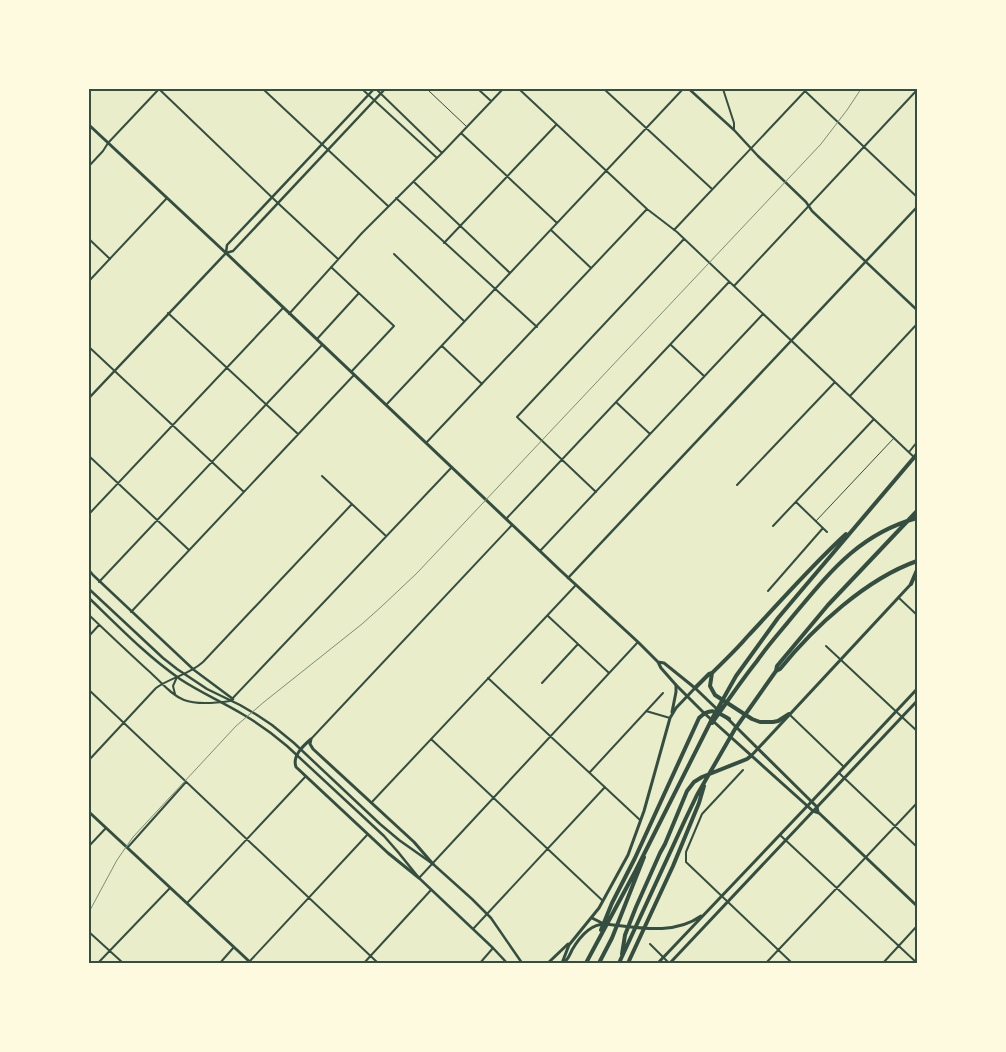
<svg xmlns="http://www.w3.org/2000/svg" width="1006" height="1052" viewBox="0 0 1006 1052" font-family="Poppins,sans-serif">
<rect width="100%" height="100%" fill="#e9edc9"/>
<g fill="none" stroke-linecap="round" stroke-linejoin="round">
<path stroke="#344e41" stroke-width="1" d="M429,91l37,35
M816,521l78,-83"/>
<path stroke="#344e41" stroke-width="2" d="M159,89l122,117 57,53
M263,89l125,117
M362,89l75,69
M376,89l66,64
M478,89l13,12
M519,89l128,120 30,23 240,228
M604,89l108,100
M723,89l11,34v7
M805,91l112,106
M461,133l96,90
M89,166l14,-15 5,-8 51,-54
M414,182l96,91
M396,198l141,129
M551,230l40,38
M674,230l133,-141
M89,239l21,20
M444,243l112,-118
M394,254l70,67
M331,267l63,59 -43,46
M89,281l78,-83
M734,286l183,-196
M168,313l130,121
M289,314l73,-81 80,-80 61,-64
M317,339l42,-46
M671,345l33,31
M442,346l40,38
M89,347l155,145
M850,396l67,-72
M617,403l33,31
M386,405l297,-316
M426,443l221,-234
M909,452l8,-10
M89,456l100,94
M322,476l64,60
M737,485l98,-103
M596,492l-79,-75 167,-178
M796,502l31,30
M89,514l194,-206
M506,519l223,-237
M773,526l101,-107
M540,551l223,-237
M99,582l223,-237
M768,591l55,-63
M899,598l18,17
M131,612l223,-237
M89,615c20,19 41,39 62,58 10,9 20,22 33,27 13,5 32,3 46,1l222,-234
M548,616l61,57
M89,636l10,-11
M826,646l91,85
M488,678l152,142
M542,683l36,-39
M89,690l289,273
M175,694l-2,-8 4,-9
M646,711l24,7
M790,715l54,52
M311,739l201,-214
M431,739l172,162
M89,760l67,-72c15,-11 33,-13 47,-26l149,-158
M743,770l-41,44 -16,38v10l106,101
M590,772l73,-79
M839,773l78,74
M371,803l204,-217
M780,835l137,128
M89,846l17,-18
M128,847l58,-65
M419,878l219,-236
M188,902l118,-126
M473,929l132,-142
M89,932l34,31
M650,944l19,19
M249,962l119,-128
M98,963l72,-75
M220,963l14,-16
M364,963l67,-73
M480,963l13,-15
M766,963l151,-160
M883,963l34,-37"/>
<path stroke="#344e41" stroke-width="2.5" d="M689,89l45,41 24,26 48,46 6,9 105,99
M226,253l7,-2 152,-162
M226,253l1,-8 147,-156
M89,398l137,-145
M89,570l4,5 101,95 39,29
M568,578l349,-371
M89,589l74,69 14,11 30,20 33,16 17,10 15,10 22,18 86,81 19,16 34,24 39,35 19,19 31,45
M89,598c29,28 58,58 91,81 21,14 43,23 64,36 15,9 29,19 43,31l97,90 14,16 21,26 74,70 14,15"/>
<path stroke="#344e41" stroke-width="3" d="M672,712l4,-20v-7
M311,739c-8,7 -19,17 -15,28l92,86 31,25
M311,739l-1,5 3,5 101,93 19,22
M89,812l162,151
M592,918l12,6
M548,963l20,-19
M562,963l7,-18 30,-37 29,-53 16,-44 26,-93 6,-10 19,-20
M563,963c5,-3 6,-7 9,-13 7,-12 18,-26 33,-26 31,3 68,12 96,-8
M658,963l156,-164 103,-110
M670,963l247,-262"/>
<path stroke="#344e41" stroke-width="3" d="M89,125l137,128 336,319 76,70 20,20 3,6 15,17 28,28 109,98 6,2 98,93
M658,662l6,1 31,25 24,23
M727,718l90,89 1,5
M751,756l160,-172"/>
<path stroke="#344e41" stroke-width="4" d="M911,584l6,-14
M776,671l4,-2c34,-42 86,-90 137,-108
M712,673l-2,13 5,9 37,24 8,3h13l5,-1 11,-7
M695,688l14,-14 3,-1c12,-12 24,-23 35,-36 33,-35 64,-71 99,-103
M712,723c15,-21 29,-42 45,-62 11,-16 24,-30 36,-45 37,-44 66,-82 124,-98
M601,930l11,-27 23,-45 64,-140c12,-12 18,-6 30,1
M622,954l3,-19 11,-28 24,-54 5,-9 22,-53 7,-9 8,-5 45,-18 4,-3
M586,963l50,-93 77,-153 23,-41 42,-58 139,-164
M599,963l13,-25 32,-81
M619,963l66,-143 12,-25 38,-66 41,-58 1,-5 51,-61 89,-94
M628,963l45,-97 26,-63 5,-17"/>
<path stroke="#7c8e77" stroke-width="1" d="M89,912l28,-52 16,-23 103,-111 28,-24 98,-78 19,-17 36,-34 404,-429 26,-34 14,-21"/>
</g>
<rect width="1006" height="1052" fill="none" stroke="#fefae0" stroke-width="180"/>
<rect x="90" y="90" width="826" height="872" fill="none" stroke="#344e41" stroke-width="2"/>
</svg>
